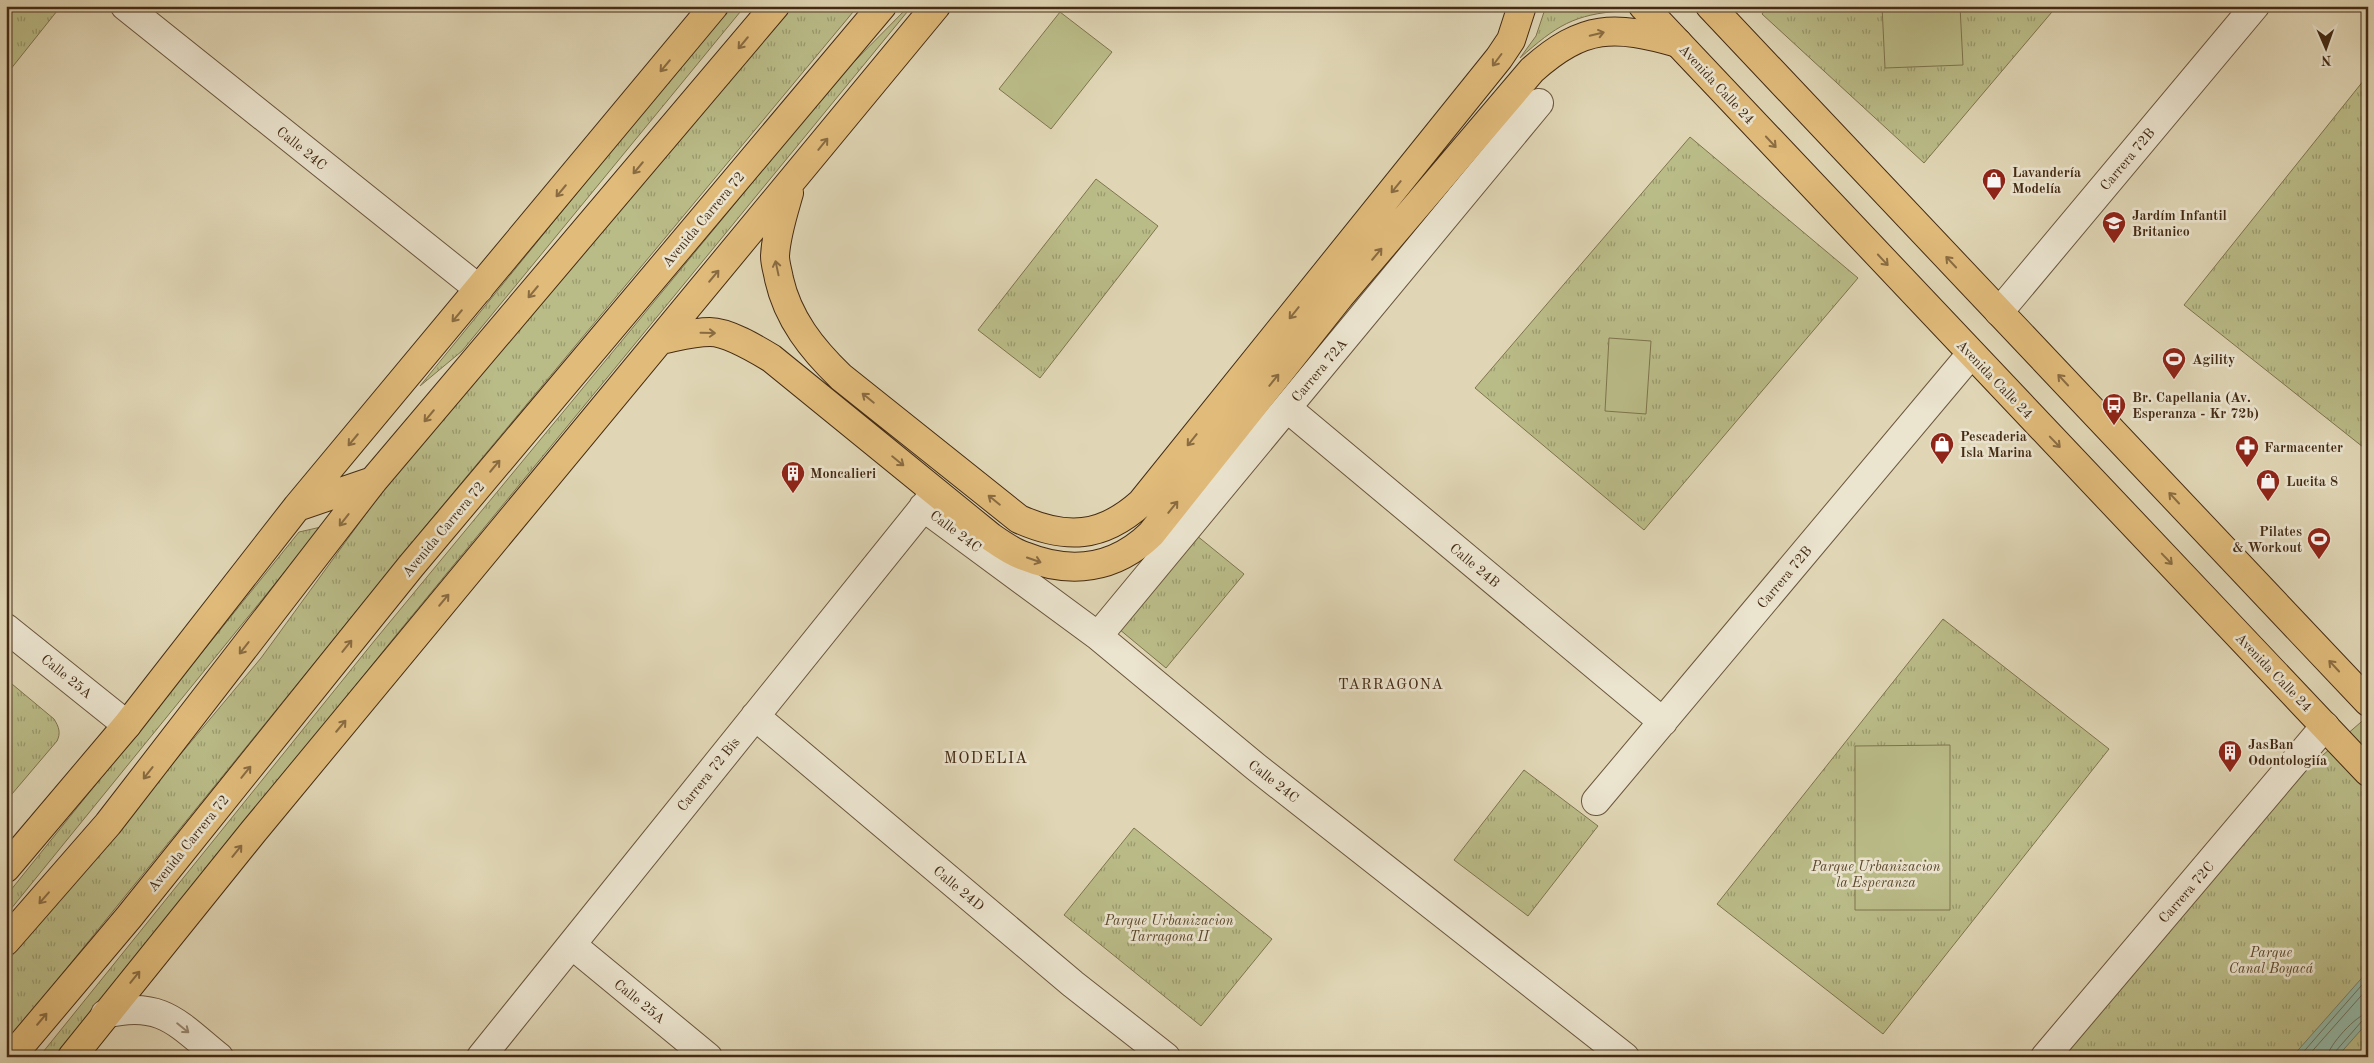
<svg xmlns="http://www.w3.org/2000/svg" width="2374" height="1063" viewBox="0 0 2374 1063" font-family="'Old Standard TT',serif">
<defs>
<pattern id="grass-tufts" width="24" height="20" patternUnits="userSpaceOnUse" patternTransform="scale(1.25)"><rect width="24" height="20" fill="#babc88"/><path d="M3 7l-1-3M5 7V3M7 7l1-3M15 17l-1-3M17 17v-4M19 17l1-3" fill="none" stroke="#99996e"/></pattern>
</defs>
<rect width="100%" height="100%" fill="#e0d6b5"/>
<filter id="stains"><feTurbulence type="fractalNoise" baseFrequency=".004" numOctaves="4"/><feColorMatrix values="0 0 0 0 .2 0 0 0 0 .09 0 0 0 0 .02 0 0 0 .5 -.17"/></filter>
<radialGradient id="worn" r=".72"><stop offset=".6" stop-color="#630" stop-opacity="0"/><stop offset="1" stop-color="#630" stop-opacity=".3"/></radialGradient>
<path fill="url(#grass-tufts)" stroke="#7f744e" d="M6,6h55l-55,69z
M729,6h16l-283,345 -42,35z
M792,6h66l-435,523 -417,514v-80l255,-305 123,-169z
M909,6h3l-515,628 -341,423h-17l336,-417 467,-566z
M1546,6h71l5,5c-48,3 -66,15 -102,47l16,-22z
M1768,6h289l-133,157 -162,-149z
M2368,75v376l-184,-146z
M1690,137l168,141 -214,252 -169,-142z
M1096,179l62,47 -118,152 -62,-48z
M321,527l-315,388v-19l293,-364z
M1196,535l48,39 -78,94 -47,-39z
M1943,619l166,130 -226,285 -166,-130z
M6,679l48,40c5,8 7,14 3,22l-51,60z
M2368,716v341h-305l245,-289z
M1524,770l74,56 -70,90 -74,-56z
M1134,828l138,111 -71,87 -137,-111z"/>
<path fill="#babc88" stroke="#7f744e" d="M1882,6h78l3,59 -78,3z
M1060,12l52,40 -61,77 -52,-40z
M1609,338l42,3 -5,73 -41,-3z
M1950,745v165h-95v-164z"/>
<path fill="#94baa9" stroke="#74816d" d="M2368,971v51l-31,35h-45z"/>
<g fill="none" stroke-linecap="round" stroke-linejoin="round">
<path stroke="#6c725e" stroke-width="1" d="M2299,1057l69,-79
M2307,1057l61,-69
M2327,1057c1,-11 30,-43 41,-44
M2334,1057l1,-5 27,-31 6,-2"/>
<g stroke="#6b563c" stroke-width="30">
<path id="minor" d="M125,6l354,283
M1999,312l256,-306
M1287,408l376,314
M923,507l175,129 158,131 369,290
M6,628l121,97
M1098,636l441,-533
M755,716l318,268 93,73
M1596,801l375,-447
M572,945l136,112
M105,1014c57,-14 73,10 114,43
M481,1057l454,-564
M2045,1057l280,-331"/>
</g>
<g stroke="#442b14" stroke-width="30">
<path id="major" d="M1643,6l725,766
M1710,6l658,696"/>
</g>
<g stroke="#442b14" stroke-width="30">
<path id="highway" d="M789,193c-6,21 -13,42 -14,63 0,8 3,16 4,23 9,40 33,70 62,98l178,142c47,21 83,19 122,-16l358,-445 12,-18 11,-34
M660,340c16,-3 33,-8 50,-8 18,0 46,17 61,26l220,179c10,7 21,15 33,19 47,19 91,13 127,-22l189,-238 192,-226c52,-46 82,-45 146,-27
M297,507l76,-26
M6,868l121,-143 170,-218 417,-501
M6,941l102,-117 265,-343 402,-475
M11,1057l118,-140 282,-351 471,-560
M72,1057l181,-225 683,-826"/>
</g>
<use href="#minor" stroke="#ebe4cf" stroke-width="28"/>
<use href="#major" stroke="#e0bb7a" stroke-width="28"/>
<use href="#highway" stroke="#e0bb7a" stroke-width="28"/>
</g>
<defs><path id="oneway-shaft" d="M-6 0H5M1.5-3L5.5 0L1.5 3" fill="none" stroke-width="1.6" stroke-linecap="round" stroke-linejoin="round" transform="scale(1.25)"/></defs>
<g stroke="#8a6c42">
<use href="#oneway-shaft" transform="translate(1597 34) rotate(-13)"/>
<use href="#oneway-shaft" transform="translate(743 43) rotate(130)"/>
<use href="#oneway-shaft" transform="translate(1497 60) rotate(127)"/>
<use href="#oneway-shaft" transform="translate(665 66) rotate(130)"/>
<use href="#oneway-shaft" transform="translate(1771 142) rotate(47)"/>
<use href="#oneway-shaft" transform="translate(823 144) rotate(-51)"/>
<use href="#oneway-shaft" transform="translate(638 168) rotate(130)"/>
<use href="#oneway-shaft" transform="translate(1396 187) rotate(129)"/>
<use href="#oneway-shaft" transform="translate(561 191) rotate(130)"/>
<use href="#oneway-shaft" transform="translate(1377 254) rotate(-50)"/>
<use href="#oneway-shaft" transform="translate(1883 260) rotate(47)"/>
<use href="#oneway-shaft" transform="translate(1951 262) rotate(-133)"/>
<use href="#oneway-shaft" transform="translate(777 268) rotate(-102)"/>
<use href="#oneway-shaft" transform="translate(714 276) rotate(-50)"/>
<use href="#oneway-shaft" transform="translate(533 292) rotate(130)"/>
<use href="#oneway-shaft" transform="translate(1294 313) rotate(129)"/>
<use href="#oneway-shaft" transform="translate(457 316) rotate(130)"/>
<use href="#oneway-shaft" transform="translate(708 333) rotate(1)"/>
<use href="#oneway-shaft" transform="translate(1274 380) rotate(-51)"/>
<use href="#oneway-shaft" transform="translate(2063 380) rotate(-133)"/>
<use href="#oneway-shaft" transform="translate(868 398) rotate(-141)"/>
<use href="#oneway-shaft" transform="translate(429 416) rotate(130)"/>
<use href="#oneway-shaft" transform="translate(353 440) rotate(130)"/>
<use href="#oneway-shaft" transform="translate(1192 440) rotate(129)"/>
<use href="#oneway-shaft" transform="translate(2055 442) rotate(46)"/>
<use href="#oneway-shaft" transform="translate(898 461) rotate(39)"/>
<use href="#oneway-shaft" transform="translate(495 466) rotate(-50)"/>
<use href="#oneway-shaft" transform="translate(2174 498) rotate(-133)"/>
<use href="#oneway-shaft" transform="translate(994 500) rotate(-141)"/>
<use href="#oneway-shaft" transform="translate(1173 507) rotate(-51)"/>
<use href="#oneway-shaft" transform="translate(344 520) rotate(128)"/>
<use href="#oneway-shaft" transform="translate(2167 559) rotate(46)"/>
<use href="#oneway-shaft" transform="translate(1034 560) rotate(19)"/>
<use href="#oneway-shaft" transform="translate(444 600) rotate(-50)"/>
<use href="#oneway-shaft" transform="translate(347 646) rotate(-51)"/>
<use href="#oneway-shaft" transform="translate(244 648) rotate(128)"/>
<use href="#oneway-shaft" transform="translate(2334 666) rotate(-133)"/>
<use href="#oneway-shaft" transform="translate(341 726) rotate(-50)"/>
<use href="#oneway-shaft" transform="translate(246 772) rotate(-51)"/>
<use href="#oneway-shaft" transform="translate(148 773) rotate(128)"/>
<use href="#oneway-shaft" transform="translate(237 851) rotate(-51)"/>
<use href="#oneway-shaft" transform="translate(44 898) rotate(131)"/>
<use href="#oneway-shaft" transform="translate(135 977) rotate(-51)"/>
<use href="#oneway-shaft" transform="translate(42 1019) rotate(-50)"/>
</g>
<use stroke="#988872" href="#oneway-shaft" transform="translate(183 1028) rotate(39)"/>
<defs>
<g id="shop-pin" transform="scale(1.25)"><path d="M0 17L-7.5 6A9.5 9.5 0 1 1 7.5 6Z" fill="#8f2418" stroke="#ebe4cf"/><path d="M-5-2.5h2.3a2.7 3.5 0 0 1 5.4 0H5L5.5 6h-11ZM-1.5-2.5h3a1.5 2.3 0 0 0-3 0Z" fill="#fff"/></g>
<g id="school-pin" transform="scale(1.25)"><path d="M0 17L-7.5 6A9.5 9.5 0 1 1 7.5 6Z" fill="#8f2418" stroke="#ebe4cf"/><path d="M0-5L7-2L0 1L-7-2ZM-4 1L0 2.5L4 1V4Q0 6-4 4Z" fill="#fff"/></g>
<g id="stadium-pin" transform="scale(1.25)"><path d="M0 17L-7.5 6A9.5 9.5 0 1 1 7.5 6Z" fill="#8f2418" stroke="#ebe4cf"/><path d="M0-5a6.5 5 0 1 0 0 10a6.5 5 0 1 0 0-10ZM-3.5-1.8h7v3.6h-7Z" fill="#fff"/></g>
<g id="bus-pin" transform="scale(1.25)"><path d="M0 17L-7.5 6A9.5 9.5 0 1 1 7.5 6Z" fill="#8f2418" stroke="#ebe4cf"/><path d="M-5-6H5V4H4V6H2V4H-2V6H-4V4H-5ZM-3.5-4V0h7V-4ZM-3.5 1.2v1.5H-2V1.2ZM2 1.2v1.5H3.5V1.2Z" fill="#fff"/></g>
<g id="pharmacy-pin" transform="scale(1.25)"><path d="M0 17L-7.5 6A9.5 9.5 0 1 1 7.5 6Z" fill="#8f2418" stroke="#ebe4cf"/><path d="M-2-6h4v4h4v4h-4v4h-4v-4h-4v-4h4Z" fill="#fff"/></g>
<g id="building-pin" transform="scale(1.25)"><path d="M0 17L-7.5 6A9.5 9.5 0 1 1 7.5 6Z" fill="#8f2418" stroke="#ebe4cf"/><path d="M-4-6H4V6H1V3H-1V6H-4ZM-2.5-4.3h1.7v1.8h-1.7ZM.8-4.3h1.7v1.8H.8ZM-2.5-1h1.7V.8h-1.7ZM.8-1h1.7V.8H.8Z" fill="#fff"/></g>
</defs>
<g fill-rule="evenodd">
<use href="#shop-pin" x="1994" y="180"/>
<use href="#school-pin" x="2114" y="223"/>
<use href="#stadium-pin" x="2174" y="359"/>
<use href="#bus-pin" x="2114" y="405"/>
<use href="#shop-pin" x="1942" y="444"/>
<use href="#pharmacy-pin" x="2247" y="447"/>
<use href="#building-pin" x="793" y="473"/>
<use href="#shop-pin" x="2268" y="481"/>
<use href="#stadium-pin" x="2319" y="539"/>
<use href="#building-pin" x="2230" y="752"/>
</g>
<g text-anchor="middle" stroke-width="5" stroke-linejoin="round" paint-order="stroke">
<g font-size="14" fill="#442b14" stroke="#ebe4cf">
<text transform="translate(1717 84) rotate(47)" y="5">Avenida Calle 24</text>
<text transform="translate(302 148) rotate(39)" y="5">Calle 24C</text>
<text transform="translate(2127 159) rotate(-50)" y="5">Carrera 72B</text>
<text transform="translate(703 219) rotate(-50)" y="5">Avenida Carrera 72</text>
<text transform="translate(1319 370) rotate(-50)" y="5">Carrera 72A</text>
<text transform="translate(1995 379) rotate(46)" y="5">Avenida Calle 24</text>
<text transform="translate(443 529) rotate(-50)" y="5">Avenida Carrera 72</text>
<text transform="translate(956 531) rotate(37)" y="5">Calle 24C</text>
<text transform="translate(1475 565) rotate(40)" y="5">Calle 24B</text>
<text transform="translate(1784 577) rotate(-50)" y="5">Carrera 72B</text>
<text transform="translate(2274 672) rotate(46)" y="5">Avenida Calle 24</text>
<text transform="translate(67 676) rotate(39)" y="5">Calle 25A</text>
<text transform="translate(708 774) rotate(-51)" y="5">Carrera 72 Bis</text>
<text transform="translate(1274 781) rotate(38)" y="5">Calle 24C</text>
<text transform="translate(188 843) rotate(-51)" y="5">Avenida Carrera 72</text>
<text transform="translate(959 888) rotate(40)" y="5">Calle 24D</text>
<text transform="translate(2186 892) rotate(-49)" y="5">Carrera 72C</text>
<text transform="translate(640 1001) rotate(39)" y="5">Calle 25A</text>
</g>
<g font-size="14" font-weight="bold" fill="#442b14" stroke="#ebe4cf" text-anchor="start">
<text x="2012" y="177">Lavandería<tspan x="2012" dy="16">Modelía</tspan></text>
<text x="2132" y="220">Jardím Infantil<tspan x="2132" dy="16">Britanico</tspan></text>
<text x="2192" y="364">Agility</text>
<text x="2132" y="402">Br. Capellania (Av.<tspan x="2132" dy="16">Esperanza - Kr 72b)</tspan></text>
<text x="1960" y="441">Pescaderia<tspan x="1960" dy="16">Isla Marina</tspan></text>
<text x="2264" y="452">Farmacenter</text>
<text x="810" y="478">Moncalieri</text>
<text x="2286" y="486">Lucita 8</text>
<text x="2302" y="536" text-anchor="end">Pilates<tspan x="2302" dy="16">&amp; Workout</tspan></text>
<text x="2248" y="749">JasBan<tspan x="2248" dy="16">Odontologiía</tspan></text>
</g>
<g font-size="14" font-style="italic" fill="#5c482b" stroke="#ebe4cf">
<text x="1876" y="871">Parque Urbanizacion<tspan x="1876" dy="16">la Esperanza</tspan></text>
<text x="1169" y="925">Parque Urbanizacion<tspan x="1169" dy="16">Tarragona II</tspan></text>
<text x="2271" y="957">Parque<tspan x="2271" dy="16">Canal Boyacá</tspan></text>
</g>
<g font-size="15" letter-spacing="1" fill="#442b14" stroke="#ebe4cf">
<text x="1391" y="689">TARRAGONA</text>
</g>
<g font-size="16" letter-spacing="1" fill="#442b14" stroke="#ebe4cf">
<text x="986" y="763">MODELIA</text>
</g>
</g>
<rect width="2374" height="1063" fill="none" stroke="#e0d6b5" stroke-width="25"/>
<rect x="8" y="8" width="2359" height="1048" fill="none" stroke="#442b14" stroke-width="2.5"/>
<rect x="12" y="12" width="2349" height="1038" fill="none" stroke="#442b14"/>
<g transform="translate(2326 48) rotate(178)" stroke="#ebe4cf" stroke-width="4" paint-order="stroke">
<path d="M0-4L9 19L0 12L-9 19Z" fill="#442b14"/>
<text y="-8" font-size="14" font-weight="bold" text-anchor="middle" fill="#442b14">N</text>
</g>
<rect width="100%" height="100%" filter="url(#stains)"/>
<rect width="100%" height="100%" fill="url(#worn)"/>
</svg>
